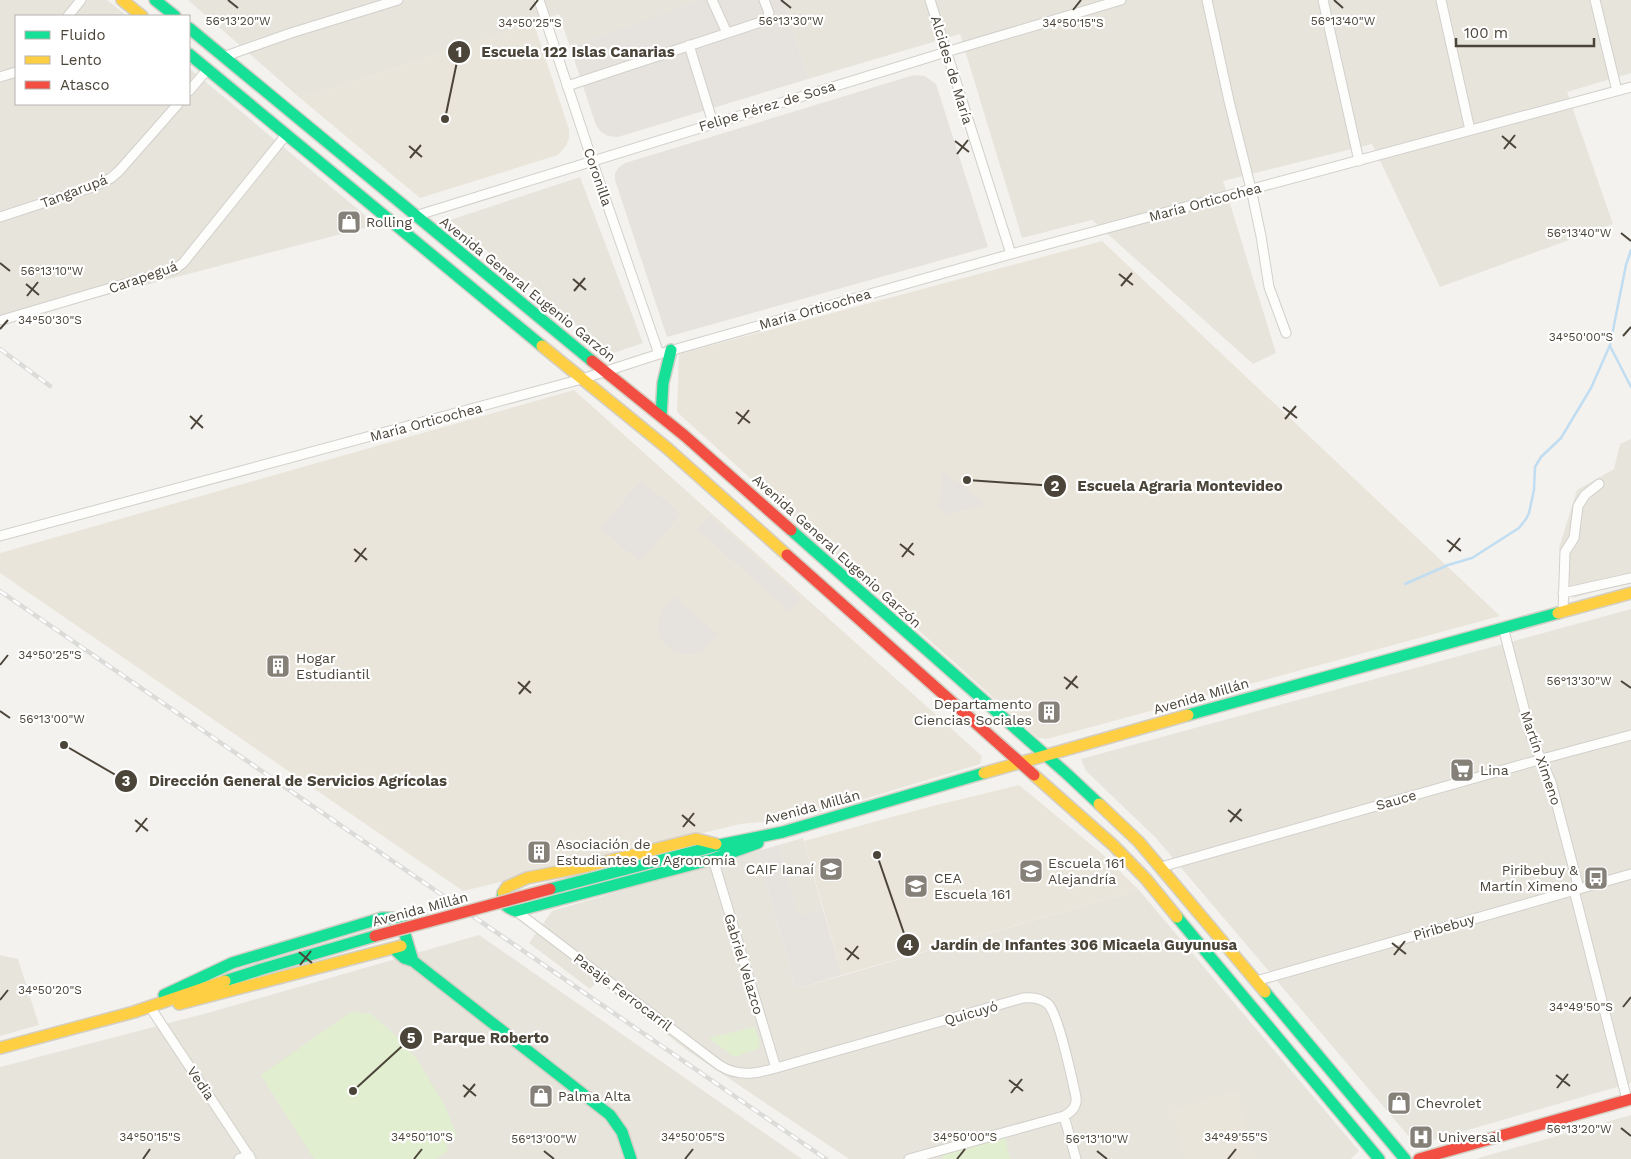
<svg xmlns="http://www.w3.org/2000/svg" width="1631" height="1159" viewBox="0 0 1631 1159" font-family="'Work Sans',sans-serif">
<rect width="100%" height="100%" fill="#f4f2ee"/>
<path fill="#e7e4dc" d="M0,0h107l20,16h-111v88h173v-36l184,154 -1,4 -372,97z
M188,0h514v1l-132,46 -11,-33 -25,10 -234,74z
M784,0h847v73l-64,19 46,132 -173,63 -68,-143 -149,37 53,172 -23,11 -161,-144 -70,18 -62,-204 -152,45z
M580,177l63,166 -32,11 -161,-134z
M1631,439v142l-58,17 -14,-50 18,-58 37,-21 6,-25z
M1631,609v474l-215,62 -261,-308 -69,-66 -5,-12z
M803,838l20,72 -25,7 -19,-72z
M757,851l39,138 343,-99 220,261 -8,8h-502l-161,-108 -90,-70 -8,8 -61,-46 23,-32z
M479,935l323,224h-802v-92l211,-55z
M0,955l18,4 21,66 -39,11z
M1631,1115v44h-156z"/>
<path fill="#e6e2de" d="M702,0h82l24,79 -190,58 -10,-1 -7,-4 -5,-7 -26,-78z
M914,75l11,1 11,8 52,163 -321,90 -52,-157v-6l3,-6 7,-5z
M779,845l19,71 25,-6 19,65 -46,14 -39,-138z"/>
<path fill="#eae5da" d="M534,24l35,105v9l-3,8 -8,9 -138,43 -120,-100z
M1102,241l398,375 -453,123 -9,-1 -361,-326 2,-58z
M574,390l408,366 -2,8 -179,54 -61,6 -277,67 -463,-318v-20z
M1019,785l81,67 39,38 -297,85 -38,-134 121,-33z
M1237,1091l18,68h-70l-13,-50z"/>
<path fill="#e1eecf" d="M351,1012l20,2 22,19 23,25 28,46 13,32 -11,9 2,6 -12,8h-122l-53,-84z
M755,1027l5,16 -1,4 -4,3 -9,2 -8,5 -5,-1 -24,-18z
M1005,1137l5,22h-67l-1,-4z"/>
<path fill="#e6e3df" d="M943,471l45,34 -41,9 -8,-6z
M641,480l40,34 -41,48 -40,-34z
M710,516l91,82 -12,13 -91,-81z
M674,597l44,37 -10,12 -8,6 -9,2h-9l-9,-3 -8,-6 -5,-8 -2,-9 1,-9 3,-9z"/>
<g fill="none" stroke-linecap="round" stroke-linejoin="round">
<path stroke="#c0ddf1" stroke-width="2.5" d="M1610,346l21,41
M1405,584l43,-19 24,-7 47,-30 7,-9 3,-6 5,-23 1,-23 6,-10 20,-19 30,-50 19,-43 16,-80 5,-15"/>
<g stroke="#d2d0cb" stroke-width="11">
<path id="street" d="M539,0l53,160 67,194
M712,0l15,33
M930,0l81,254
M1207,0l22,101 22,88 10,47 8,51 17,46
M1323,0l36,161
M1441,0l29,130
M1595,0l22,91
M68,16l13,-16
M689,45l24,78
M223,57l68,-24 107,-33
M0,77l16,-5
M567,86l200,-66 2,-7 -5,-13
M189,91l18,-21
M415,216l531,-164 175,-52
M0,217l95,-31 16,-8 8,-7 59,-67
M2,320l173,-51 8,-6 103,-128
M0,536l582,-157 77,-25 352,-100 620,-167
M1563,593l68,-15
M1563,611l2,-59 9,-14 4,-32 7,-11 14,-11
M1503,627l29,112 19,43 28,107
M713,859l63,209
M1161,867l381,-108 89,-24
M1574,890l53,210
M516,911l203,154c19,12 36,9 57,3l247,-70c9,-1 18,0 25,6 11,11 24,75 28,93 1,9 -3,14 -12,19l-155,43
M1256,981l375,-107
M150,1007l101,152
M1064,1116l12,43
M239,1159l10,-4"/>
</g>
<g stroke="#d3cfc5" stroke-width="14">
<path id="fast" d="M155,0l20,16
M189,28l403,333
M189,54l353,292
M661,416l2,-33 8,-33
M791,530l276,244 32,30
M1188,715l370,-102
M550,889l169,-44 64,-13 201,-59
M503,893c-2,10 4,15 13,18l197,-52 45,-16
M1177,917l202,242
M394,949l10,9 9,3 197,154 12,17 9,27
M225,981l37,-12 113,-33
M1265,992l140,167
M164,995l68,-32 150,-45h13l6,3 12,40"/>
</g>
<g stroke="#d3cfc5" stroke-width="14">
<path id="slow" d="M122,0l20,16
M542,346l125,102 120,107
M1558,613l73,-20
M984,773l204,-58
M1034,775l79,70 33,34 31,38
M1099,804l40,38 126,150
M503,893l4,-6 20,-9 61,-12 108,-27 20,5
M179,1004l222,-58
M0,1048l134,-36 91,-31"/>
</g>
<g stroke="#d3cfc5" stroke-width="14">
<path id="jam" d="M592,361l93,75 106,94
M787,555l247,220
M1419,1159l212,-60"/>
</g>
<use href="#street" stroke="#fdfdfc" stroke-width="9"/>
<use href="#fast" stroke="#16e098" stroke-width="11"/>
<use href="#slow" stroke="#ffcf43" stroke-width="11"/>
<use href="#jam" stroke="#f24e42" stroke-width="11"/>
<g stroke="#dbdbda" stroke-width="4.5">
<path id="rail" d="M0,349l50,37
M0,591l826,568"/>
</g>
<use href="#rail" stroke="#fff" stroke-width="2.5" stroke-dasharray="8" stroke-linecap="butt"/>
<g stroke="#d3cfc5" stroke-width="14" stroke-linecap="butt">
<path id="jam-bridge" d="M375,936l175,-47"/>
</g>
<use href="#jam-bridge" stroke="#f24e42" stroke-width="11"/>
</g>
<path fill="none" stroke="#4b4439" stroke-width="2" d="M228,0l10,8M781,0l10,8M1334,0l9,8M530,10l8,-10M1073,10l8,-10M1502,136l14,12M955,141l14,11M409,146l13,11M1504,149l11,-14M957,154l11,-14M410,158l11,-13M1621,233l10,8M0,263l10,8M1119,274l14,11M573,279l13,11M26,284l13,11M1121,286l11,-13M574,291l11,-13M27,296l11,-14M0,329l8,-9M1623,336l8,-9M1283,407l14,11M736,412l14,11M190,416l13,12M1285,419l11,-13M738,424l11,-14M191,429l11,-14M1447,540l14,11M900,544l14,11M354,549l13,11M1449,552l11,-14M902,557l11,-14M355,562l11,-14M0,665l8,-10M1064,677l14,11M1621,681l10,7M518,682l13,11M1066,689l11,-13M519,694l11,-13M0,711l10,7M1228,810l14,11M682,815l13,11M135,820l13,11M1230,822l11,-13M683,827l11,-14M136,832l11,-14M1392,943l14,11M845,948l14,11M299,952l13,11M1394,955l11,-14M847,960l11,-14M300,965l11,-14M0,1000l8,-10M1623,1007l8,-10M1556,1075l14,11M1009,1080l14,11M463,1085l13,11M1557,1088l11,-14M1011,1093l11,-14M464,1097l11,-13M1621,1128l10,8M544,1151l10,8M1097,1151l10,8M143,1159l7,-10M414,1159l8,-10M685,1159l8,-10M957,1159l8,-10M1228,1159l8,-10"/>
<defs>
<g id="shop-square" transform="scale(1.25)"><rect x="-9" y="-9" width="18" height="18" rx="4" fill="#868178" stroke="#fff"/><path d="M-5-2.5h2.3a2.7 3.5 0 0 1 5.4 0H5L5.5 6h-11ZM-1.5-2.5h3a1.5 2.3 0 0 0-3 0Z" fill="#fff"/></g>
<g id="building-square" transform="scale(1.25)"><rect x="-9" y="-9" width="18" height="18" rx="4" fill="#868178" stroke="#fff"/><path d="M-4-6H4V6H1V3H-1V6H-4ZM-2.5-4.3h1.7v1.8h-1.7ZM.8-4.3h1.7v1.8H.8ZM-2.5-1h1.7V.8h-1.7ZM.8-1h1.7V.8H.8Z" fill="#fff"/></g>
<g id="supermarket-square" transform="scale(1.25)"><rect x="-9" y="-9" width="18" height="18" rx="4" fill="#868178" stroke="#fff"/><path d="M-6-5.5h2.5l.6 2H6L4.5 2H-2.5L-4.4-4H-6ZM-1.5 3.2a1.3 1.3 0 1 0 .1 0ZM3 3.2a1.3 1.3 0 1 0 .1 0Z" fill="#fff"/></g>
<g id="school-square" transform="scale(1.25)"><rect x="-9" y="-9" width="18" height="18" rx="4" fill="#868178" stroke="#fff"/><path d="M0-5L7-2L0 1L-7-2ZM-4 1L0 2.5L4 1V4Q0 6-4 4Z" fill="#fff"/></g>
<g id="bus-square" transform="scale(1.25)"><rect x="-9" y="-9" width="18" height="18" rx="4" fill="#868178" stroke="#fff"/><path d="M-5-6H5V4H4V6H2V4H-2V6H-4V4H-5ZM-3.5-4V0h7V-4ZM-3.5 1.2v1.5H-2V1.2ZM2 1.2v1.5H3.5V1.2Z" fill="#fff"/></g>
<g id="hospital-square" transform="scale(1.25)"><rect x="-9" y="-9" width="18" height="18" rx="4" fill="#868178" stroke="#fff"/><path d="M-5-5h3v3.5h4V-5h3V5h-3V1.5h-4V5h-3Z" fill="#fff"/></g>
</defs>
<g fill-rule="evenodd">
<use href="#shop-square" x="349" y="222"/>
<use href="#building-square" x="278" y="666"/>
<use href="#building-square" x="1049" y="712"/>
<use href="#supermarket-square" x="1462" y="770"/>
<use href="#building-square" x="539" y="852"/>
<use href="#school-square" x="831" y="869"/>
<use href="#school-square" x="1031" y="871"/>
<use href="#bus-square" x="1596" y="878"/>
<use href="#school-square" x="916" y="886"/>
<use href="#shop-square" x="541" y="1096"/>
<use href="#shop-square" x="1399" y="1103"/>
<use href="#hospital-square" x="1421" y="1137"/>
</g>
<g text-anchor="middle" stroke-width="4.5" stroke-linejoin="round" paint-order="stroke">
<g font-size="14" fill="#4b4439" stroke="#fff">
<text transform="translate(952 70) rotate(73)" y="5">Alcides de María</text>
<text transform="translate(767 106) rotate(-17)" y="5">Felipe Pérez de Sosa</text>
<text transform="translate(598 177) rotate(71)" y="5">Coronilla</text>
<text transform="translate(74 191) rotate(-21)" y="5">Tangarupá</text>
<text transform="translate(1205 202) rotate(-15)" y="5">María Orticochea</text>
<text transform="translate(143 277) rotate(-19)" y="5">Carapeguá</text>
<text transform="translate(528 289) rotate(39)" y="5">Avenida General Eugenio Garzón</text>
<text transform="translate(815 309) rotate(-16)" y="5">María Orticochea</text>
<text transform="translate(426 422) rotate(-15)" y="5">María Orticochea</text>
<text transform="translate(837 551) rotate(42)" y="5">Avenida General Eugenio Garzón</text>
<text transform="translate(1201 696) rotate(-16)" y="5">Avenida Millán</text>
<text transform="translate(1541 758) rotate(71)" y="5">Martín Ximeno</text>
<text transform="translate(1396 800) rotate(-16)" y="5">Sauce</text>
<text transform="translate(812 807) rotate(-15)" y="5">Avenida Millán</text>
<text transform="translate(420 909) rotate(-15)" y="5">Avenida Millán</text>
<text transform="translate(1444 927) rotate(-16)" y="5">Piribebuy</text>
<text transform="translate(744 964) rotate(73)" y="5">Gabriel Velazco</text>
<text transform="translate(623 992) rotate(37)" y="5">Pasaje Ferrocarril</text>
<text transform="translate(971 1013) rotate(-16)" y="5">Quicuyó</text>
<text transform="translate(201 1083) rotate(56)" y="5">Vedia</text>
</g>
<g font-size="14" fill="#4b4439" stroke="#fff" text-anchor="start">
<text x="366" y="227">Rolling</text>
<text x="296" y="663">Hogar<tspan x="296" dy="16">Estudiantil</tspan></text>
<text x="1032" y="709" text-anchor="end">Departamento<tspan x="1032" dy="16">Ciencias Sociales</tspan></text>
<text x="1480" y="775">Lina</text>
<text x="556" y="849">Asociación de<tspan x="556" dy="16">Estudiantes de Agronomía</tspan></text>
<text x="1048" y="868">Escuela 161<tspan x="1048" dy="16">Alejandría</tspan></text>
<text x="814" y="874" text-anchor="end">CAIF Ianaí</text>
<text x="1578" y="875" text-anchor="end">Piribebuy &amp;<tspan x="1578" dy="16">Martín Ximeno</tspan></text>
<text x="934" y="883">CEA<tspan x="934" dy="16">Escuela 161</tspan></text>
<text x="558" y="1101">Palma Alta</text>
<text x="1416" y="1108">Chevrolet</text>
<text x="1438" y="1142">Universal</text>
</g>
</g>
<g font-size="12" text-anchor="middle" fill="#4b4439" stroke="#fff" stroke-width="4.5" stroke-linejoin="round" paint-order="stroke">
<text x="238" y="25">56°13'20"W</text>
<text x="791" y="25">56°13'30"W</text>
<text x="1343" y="25">56°13'40"W</text>
<text x="1073" y="27">34°50'15"S</text>
<text x="530" y="27">34°50'25"S</text>
<text x="1579" y="237">56°13'40"W</text>
<text x="52" y="275">56°13'10"W</text>
<text x="50" y="324">34°50'30"S</text>
<text x="1581" y="341">34°50'00"S</text>
<text x="50" y="659">34°50'25"S</text>
<text x="1579" y="685">56°13'30"W</text>
<text x="52" y="723">56°13'00"W</text>
<text x="50" y="994">34°50'20"S</text>
<text x="1581" y="1011">34°49'50"S</text>
<text x="1579" y="1133">56°13'20"W</text>
<text x="150" y="1141">34°50'15"S</text>
<text x="422" y="1141">34°50'10"S</text>
<text x="693" y="1141">34°50'05"S</text>
<text x="965" y="1141">34°50'00"S</text>
<text x="1236" y="1141">34°49'55"S</text>
<text x="544" y="1143">56°13'00"W</text>
<text x="1097" y="1143">56°13'10"W</text>
</g>
<path fill="none" stroke="#4b4439" stroke-width="2" d="M445 119L459 52M967 480L1055 486M64 745L126 781M877 855L908 945M353 1091L411 1038"/>
<g fill="#4b4439" stroke="#fff" stroke-width="2">
<circle cx="445" cy="119" r="5"/>
<circle cx="967" cy="480" r="5"/>
<circle cx="64" cy="745" r="5"/>
<circle cx="877" cy="855" r="5"/>
<circle cx="353" cy="1091" r="5"/>
<circle cx="459" cy="52" r="12"/>
<circle cx="1055" cy="486" r="12"/>
<circle cx="126" cy="781" r="12"/>
<circle cx="908" cy="945" r="12"/>
<circle cx="411" cy="1038" r="12"/>
</g>
<g font-size="15" text-anchor="middle" font-weight="bold" fill="#fff">
<text x="459" y="57">1</text>
<text x="1055" y="491">2</text>
<text x="126" y="786">3</text>
<text x="908" y="950">4</text>
<text x="411" y="1043">5</text>
</g>
<g font-size="15" text-anchor="middle" font-weight="bold" fill="#4b4439" stroke="#fff" stroke-width="4.5" stroke-linejoin="round" paint-order="stroke">
<text x="578" y="57">Escuela 122 Islas Canarias</text>
<text x="1180" y="491">Escuela Agraria Montevideo</text>
<text x="298" y="786">Dirección General de Servicios Agrícolas</text>
<text x="1084" y="950">Jardín de Infantes 306 Micaela Guyunusa</text>
<text x="491" y="1043">Parque Roberto</text>
</g>
<rect x="15" y="15" width="175" height="90" fill="#ffffff" stroke="#b7b4b0"/>
<rect x="25" y="31" width="25" height="8" fill="#16e098" stroke="#b7b4b0"/>
<text x="60" y="40" font-size="15" fill="#4b4439">Fluido</text>
<rect x="25" y="56" width="25" height="8" fill="#ffcf43" stroke="#b7b4b0"/>
<text x="60" y="65" font-size="15" fill="#4b4439">Lento</text>
<rect x="25" y="81" width="25" height="8" fill="#f24e42" stroke="#b7b4b0"/>
<text x="60" y="90" font-size="15" fill="#4b4439">Atasco</text>
<path d="M1456 38v8h138v-8" fill="none" stroke="#4b4439" stroke-width="2.5"/>
<text x="1464" y="38" font-size="15" fill="#4b4439" stroke="#ffffff" stroke-width="4" paint-order="stroke">100 m</text>
</svg>
